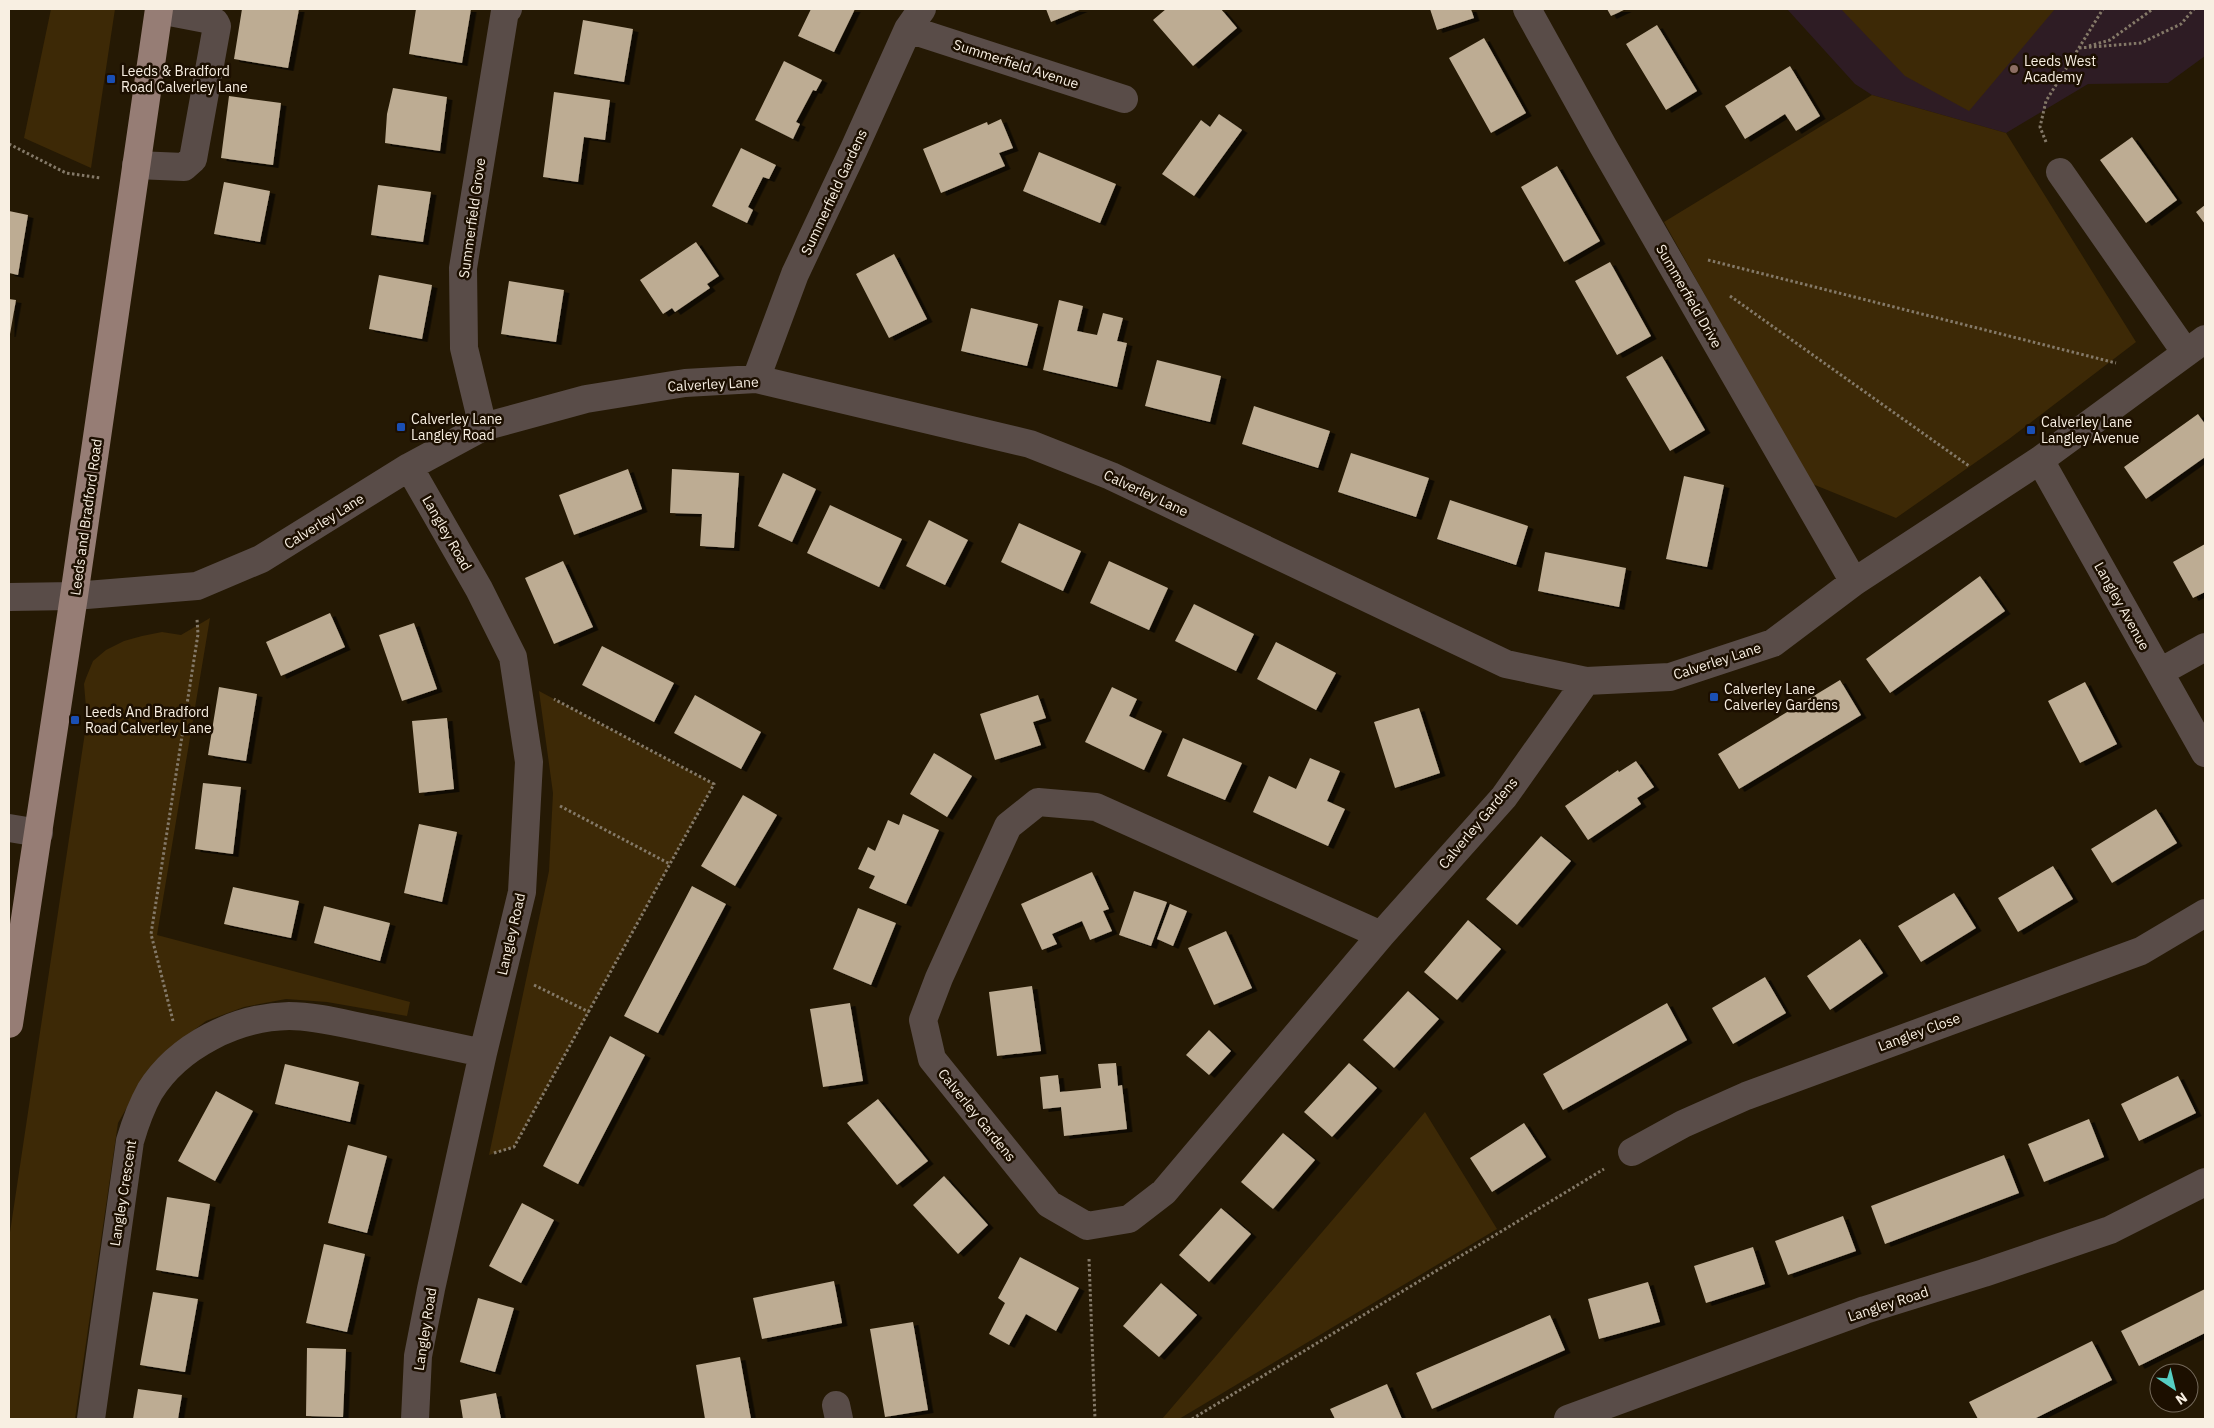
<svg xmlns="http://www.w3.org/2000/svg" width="2214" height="1428" viewBox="0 0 2214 1428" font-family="'IBM Plex Sans',sans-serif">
<defs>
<filter id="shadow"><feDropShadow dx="5.5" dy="3" stdDeviation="0" flood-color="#0009"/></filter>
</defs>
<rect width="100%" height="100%" fill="#251904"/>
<path fill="#2e1c24" d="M1787,9h418v47l-37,27 -80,1 -82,49 -134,-38 -17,-11z"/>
<path fill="#3d2906" d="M51,9h64l-24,159 -67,-30z
M1841,9h214l-86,102 -64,-35z
M1872,95l134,38 130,209 -127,97 -113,79 -86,-35 -146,-261z
M210,618l-53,317 253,67 -3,14 -80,-14 -41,-3 -42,8 -38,14 -37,28 -39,53 -12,21 -43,296h-66v-180l78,-520 -3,-35 2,-6 7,-17 13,-11 18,-9 18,-5 20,-4 19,3z
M539,691l175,93 -200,363 -25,8 60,-284 4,-78z
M1425,1112l72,117 -318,190h-17z"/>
<path fill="#bdac93" filter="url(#shadow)" d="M242,9h57l-11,59 -54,-9z
M416,9h55l-9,54 -53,-9z
M811,9h44l-21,43 -36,-16z
M1046,9h36l-31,13z
M1166,9h55l16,19 -44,38 -40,-46z
M1430,9h41l3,9 -37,12z
M1607,9h19l-15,7z
M583,20l50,9 -9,53 -50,-8z
M1657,25l40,66 -31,19 -40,-66z
M1484,38l42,75 -35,20 -42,-75z
M784,61l38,19 -6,11 -3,-1 -17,32 4,2 -7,15 -38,-19z
M1790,66l30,50 -24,15 -11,-17 -40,25 -20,-33z
M393,88l54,9 -7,54 -55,-8 2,-29z
M554,92l56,8 -5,40 -21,-3 -6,45 -35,-5z
M229,96l52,7 -8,62 -52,-7z
M1219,114l23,16 -48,66 -32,-22 39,-54 9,7z
M1001,119l12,29 -14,5 6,13 -64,27 -18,-44 64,-27 1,3z
M2132,137l45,63 -31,23 -46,-63z
M741,148l35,17 -7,14 -6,-2 -15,30 5,3 -6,13 -35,-17z
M1039,152l77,32 -16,39 -77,-32z
M1557,166l43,75 -36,21 -43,-75z
M224,182l46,9 -10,51 -46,-8z
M378,185l53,7 -8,50 -52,-7z
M2205,205v19l-9,-12z
M9,211l19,4 -10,60 -9,-2z
M696,242l23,34 -12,8 3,4 -16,11 -19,13 -3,-4 -9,6 -23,-34z
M894,254l33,65 -38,19 -33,-64z
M1610,262l41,74 -34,19 -42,-74z
M379,275l53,10 -10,54 -53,-10z
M509,281l55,9 -8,52 -55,-8z
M9,299l7,1 -6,34h-1z
M1059,300l24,6 -6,25 20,4 6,-22 20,5 -6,23 10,2 -10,44 -74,-17z
M971,308l67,16 -11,42 -66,-15z
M1662,356l43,74 -35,21 -44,-74z
M1157,360l64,16 -11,46 -65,-16z
M1254,406l76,25 -12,37 -76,-24z
M2198,414l7,10v33l-59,42 -22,-32z
M1351,453l78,25 -13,39 -78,-25z
M628,469l14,40 -68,26 -15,-40z
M672,469l67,4 -5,75 -34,-2 2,-32 -32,-1z
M783,473l33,16 -24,53 -34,-16z
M1684,476l40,9 -17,82 -41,-8z
M1450,500l78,26 -12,39 -79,-26z
M830,505l72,34 -23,48 -72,-34z
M929,520l39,20 -23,45 -39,-19z
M1019,523l62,28 -18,40 -62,-29z
M2205,544v48l-12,6 -20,-36z
M1545,552l81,16 -7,39 -81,-16z
M563,561l30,66 -39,17 -29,-66z
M1109,561l59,27 -19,42 -59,-27z
M1980,576l25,35 -115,82 -24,-34z
M1194,604l60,30 -18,37 -61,-30z
M330,613l15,34 -64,29 -15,-34z
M414,623l23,66 -35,12 -23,-66z
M1276,642l60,31 -20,37 -59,-31z
M602,646l72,37 -20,39 -72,-37z
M1840,680l21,35 -122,74 -21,-35z
M2085,682l32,62 -37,19 -32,-62z
M219,687l38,7 -11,67 -38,-6z
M1112,687l25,12 -8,17 33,15 -18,39 -59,-28z
M695,695l66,37 -20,37 -67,-36z
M1038,695l8,23 -13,4 8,23 -46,15 -15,-46z
M1419,708l21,65 -45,15 -21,-66z
M447,718l7,71 -35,4 -7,-72z
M1183,738l59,25 -17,37 -58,-24z
M934,753l38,23 -25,41 -37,-23z
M1310,758l30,13 -13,30 18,8 -17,37 -75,-34 16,-36 27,13z
M1636,761l18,26 -17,11 4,6 -53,36 -23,-34 53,-36 1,2z
M203,783l38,4 -8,67 -38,-5z
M743,795l34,20 -42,71 -34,-20z
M2156,809l21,34 -65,40 -21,-34z
M903,814l36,16 -33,74 -37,-16 6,-12 -17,-7 10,-22 7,4 13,-31 11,5z
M419,824l38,8 -15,70 -38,-9z
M1541,836l30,25 -54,64 -31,-26z
M2053,866l20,33 -55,33 -20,-34z
M1092,872l17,37 -6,2 9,20 -22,9 -8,-19 -30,13 5,10 -15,6 -21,-46z
M692,886l34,18 -68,129 -34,-17z
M233,887l66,14 -8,37 -67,-14z
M1134,891l33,11 -16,44 -32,-11z
M1954,893l22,35 -55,34 -23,-36z
M1170,904l17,7 -14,35 -16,-7z
M324,906l66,17 -10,38 -66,-18z
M858,908l38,15 -25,62 -38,-16z
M1468,920l33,29 -44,51 -33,-28z
M1226,931l26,57 -38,17 -26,-57z
M1860,939l23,34 -53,37 -23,-34z
M1765,977l21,36 -53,31 -21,-36z
M1032,986l9,65 -44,5 -8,-64z
M1408,991l31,28 -45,49 -31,-28z
M850,1003l13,78 -40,6 -13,-78z
M1667,1003l20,37 -124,70 -20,-36z
M1209,1030l22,21 -22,24 -23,-20z
M610,1036l35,19 -67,129 -35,-18z
M1116,1063l2,23 4,-1 5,44 -63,7 -3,-29 -18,2 -3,-32 18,-2 2,17 41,-4 -3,-24z
M1349,1063l28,25 -45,49 -28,-25z
M285,1064l74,18 -9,40 -75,-18z
M2178,1076l18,37 -57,28 -18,-37z
M216,1091l37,20 -38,70 -37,-20z
M878,1099l50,62 -31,24 -50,-62z
M2089,1119l15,38 -60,25 -16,-38z
M1524,1123l22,34 -54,35 -22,-34z
M1283,1133l32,27 -42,49 -32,-27z
M348,1145l39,11 -20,77 -39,-10z
M2004,1155l15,38 -134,51 -14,-38z
M944,1176l44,49 -30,29 -45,-49z
M167,1197l43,7 -12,73 -42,-7z
M522,1203l32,17 -33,63 -32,-17z
M1221,1208l30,26 -42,48 -30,-27z
M1843,1216l13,35 -68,24 -13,-34z
M324,1244l41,10 -18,78 -41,-9z
M1753,1247l12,37 -59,19 -12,-37z
M1020,1257l59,31 -23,43 -30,-17 -17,31 -20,-11 16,-31 -7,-5z
M834,1281l8,42 -80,16 -9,-41z
M1648,1282l12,40 -61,17 -11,-40z
M1161,1283l36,32 -38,42 -36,-31z
M2205,1289v44l-66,33 -18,-35z
M153,1292l45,7 -13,73 -45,-7z
M478,1298l36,10 -19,64 -35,-10z
M1550,1315l15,35 -133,59 -16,-36z
M913,1322l15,88 -43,7 -15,-88z
M2092,1341l20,39 -78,39h-56l-9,-17z
M307,1348l39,1 -3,68 -37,-1z
M740,1357l11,62h-46l-9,-54z
M1387,1384l15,35h-67l-5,-10z
M138,1389l44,6 -4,24h-45z
M496,1393l5,26h-38l-3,-19z"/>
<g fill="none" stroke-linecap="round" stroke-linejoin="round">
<path stroke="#847968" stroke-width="3" stroke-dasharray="2.5 2.5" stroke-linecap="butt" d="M2089,46l21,-6 43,-31
M2079,48l62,-5 40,-19 13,-15
M2046,142l-6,-15 6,-26 57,-92
M9,144l57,29 35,5
M1708,260l408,103
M1730,296l239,170
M560,806l110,58
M534,985l55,27
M173,1021l-22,-87 47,-300 -1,-15
M494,1153l20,-6 200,-363 -160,-85
M1089,1259l6,160
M1192,1419l412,-250"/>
<path stroke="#594c48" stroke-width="28" d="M1527,9l76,137 251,436
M908,29l216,70
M136,165l48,2 9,-8 24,-133 -2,-4 -4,-2 -52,-10
M2060,172l126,181
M756,379l39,-105 59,-125 54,-120 14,-20
M483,427l-19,-79 -1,-80 42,-257 3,-2
M2040,460l165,293
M409,467l70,122 34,68 16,105 -7,130 -39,161 -52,236 -13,67 -3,63
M9,597l65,-1 123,-10 64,-27 148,-92 74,-40 103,-28 99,-16 71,-4 274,65 81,32 395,188 80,17 84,-4 103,-34 81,-61 186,-122 165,-121
M2160,672l45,-25
M9,828l30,5
M1381,935l-285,-128 -58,-5 -30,24 -69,152 -16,42 9,39 117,145 38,22 42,-7 35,-27 217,-257 123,-138 82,-116
M1632,1152l51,-28 63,-28 395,-145 64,-38
M836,1405l3,14
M91,1419l39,-278c5,-17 11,-34 20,-50 28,-45 86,-74 139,-75 27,0 56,8 82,13 38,8 75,16 112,24
M1568,1419l297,-109 119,-37 126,-43 95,-48"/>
<path stroke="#967d75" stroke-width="28" d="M9,1024l65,-428 85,-587"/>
</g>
<circle fill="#8d6e63" stroke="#1c0f00" stroke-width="2" cx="2014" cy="69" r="5"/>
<g fill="#1a4fb4" stroke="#1c0f00" stroke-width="2">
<rect x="106" y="74" width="10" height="10" rx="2.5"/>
<rect x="396" y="422" width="10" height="10" rx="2.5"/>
<rect x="2026" y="425" width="10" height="10" rx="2.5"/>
<rect x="1709" y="692" width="10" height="10" rx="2.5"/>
<rect x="70" y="715" width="10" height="10" rx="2.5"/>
</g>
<g text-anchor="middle" stroke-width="5" stroke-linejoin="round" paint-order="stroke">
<g font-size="14" fill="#f8efe2" stroke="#1c0f00" text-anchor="start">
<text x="2024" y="66">Leeds West<tspan x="2024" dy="16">Academy</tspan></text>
<text x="121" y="76">Leeds &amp; Bradford<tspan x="121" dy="16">Road Calverley Lane</tspan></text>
<text x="411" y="424">Calverley Lane<tspan x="411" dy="16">Langley Road</tspan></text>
<text x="2041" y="427">Calverley Lane<tspan x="2041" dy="16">Langley Avenue</tspan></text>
<text x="1724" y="694">Calverley Lane<tspan x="1724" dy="16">Calverley Gardens</tspan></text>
<text x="85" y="717">Leeds And Bradford<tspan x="85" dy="16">Road Calverley Lane</tspan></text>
</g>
<g font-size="14" fill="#f8efe2" stroke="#1c0f00">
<text transform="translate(1016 64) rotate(18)" y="5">Summerfield Avenue</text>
<text transform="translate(834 192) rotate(-65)" y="5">Summerfield Gardens</text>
<text transform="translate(472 218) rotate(-82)" y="5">Summerfield Grove</text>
<text transform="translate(1689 296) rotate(60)" y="5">Summerfield Drive</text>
<text transform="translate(713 384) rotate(-3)" y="5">Calverley Lane</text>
<text transform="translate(1146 493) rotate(25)" y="5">Calverley Lane</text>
<text transform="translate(86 517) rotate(-82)" y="5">Leeds and Bradford Road</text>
<text transform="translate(324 521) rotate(-32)" y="5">Calverley Lane</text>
<text transform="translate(447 533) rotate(60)" y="5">Langley Road</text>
<text transform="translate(2122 606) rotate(61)" y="5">Langley Avenue</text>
<text transform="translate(1717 661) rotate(-18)" y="5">Calverley Lane</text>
<text transform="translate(1478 823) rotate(-50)" y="5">Calverley Gardens</text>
<text transform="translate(511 934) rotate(-77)" y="5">Langley Road</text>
<text transform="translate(1919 1032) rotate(-20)" y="5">Langley Close</text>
<text transform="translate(977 1115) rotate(51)" y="5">Calverley Gardens</text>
<text transform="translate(123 1193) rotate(-81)" y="5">Langley Crescent</text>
<text transform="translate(1888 1304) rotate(-18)" y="5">Langley Road</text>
<text transform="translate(425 1329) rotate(-81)" y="5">Langley Road</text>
</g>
</g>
<rect width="2214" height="1428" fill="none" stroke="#f8efe2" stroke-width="20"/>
<g transform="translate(2174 1388) rotate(145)"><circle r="24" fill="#1c0f00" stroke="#74695a"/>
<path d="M0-4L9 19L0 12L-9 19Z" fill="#56cec3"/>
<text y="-8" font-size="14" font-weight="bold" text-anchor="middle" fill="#f8efe2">N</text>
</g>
</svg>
